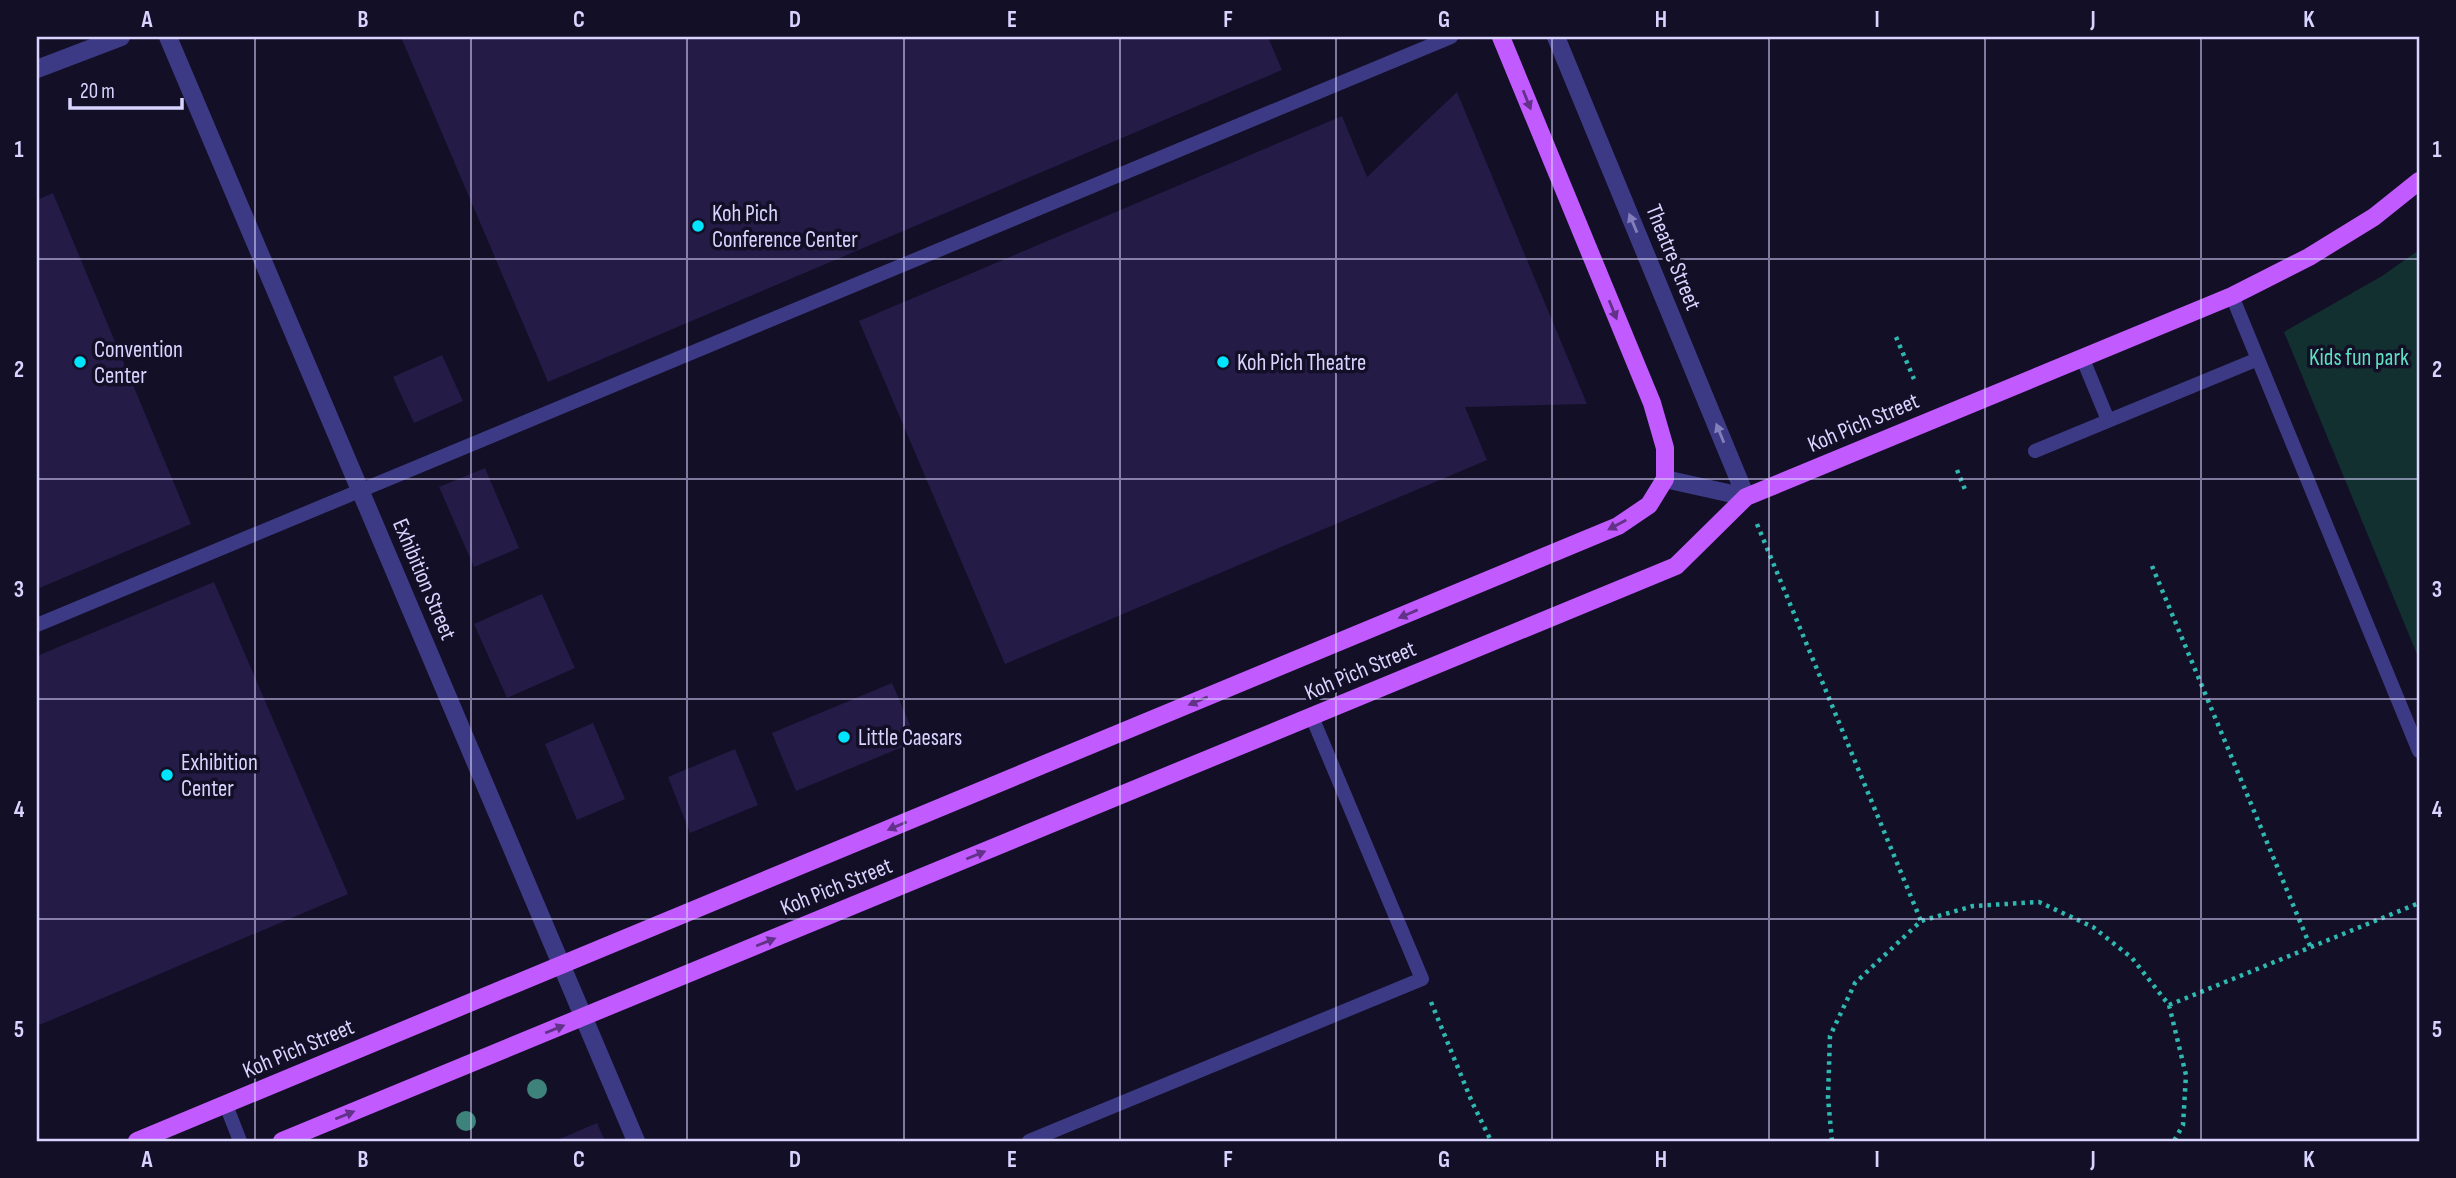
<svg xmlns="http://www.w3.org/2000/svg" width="2456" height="1178" viewBox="0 0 2456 1178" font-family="'Sofia Sans Condensed',sans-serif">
<rect width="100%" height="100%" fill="#130f26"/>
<path fill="#12302f" d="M2419,250v409l-135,-327 98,-56z"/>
<path fill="#241b47" d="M401,37h867l14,33 -734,312z
M1457,92l130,312 -122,3 22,53 -482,204 -146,-343 483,-205 25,61z
M53,193l138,331 -154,65v-389z
M442,355l21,46 -49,22 -21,-46z
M485,468l34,80 -45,19 -35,-80z
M214,582l134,312 -311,132v-370z
M542,594l33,74 -68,30 -33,-74z
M892,683l25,58 -121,50 -24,-58z
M593,723l32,76 -48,21 -32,-76z
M735,749l23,56 -68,28 -22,-56z
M597,1123l8,18h-50z"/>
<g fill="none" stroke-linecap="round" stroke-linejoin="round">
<path stroke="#2fb8b0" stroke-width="4.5" stroke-dasharray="3.5 5" stroke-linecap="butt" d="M1896,337l18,42
M1957,470l9,22
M1757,524l164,397
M2152,566l159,382
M1431,1002l41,100 19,39
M2169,1005l250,-102
M1832,1141l-4,-43 2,-62 25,-53 66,-62 52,-15 66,-4 54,25 39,31 37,47 17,70 -3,50 -9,16"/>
<path stroke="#3d3a85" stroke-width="14" d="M2232,296l187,455
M2082,357l26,63
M2035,451l223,-92
M37,625l1414,-588
M226,1105l14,36
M1029,1141l393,-162 -110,-262"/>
<path stroke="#3d3a85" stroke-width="18" d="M168,37l468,1104
M1556,37l190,460
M1665,479l81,18"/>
<path stroke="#3d3a85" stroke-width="18" d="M37,69l84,-32"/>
<path stroke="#c25bff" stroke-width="18" d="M137,1141l1481,-615 31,-21 16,-26v-31l-13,-45 -151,-366
M282,1141l1394,-575 70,-69 486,-201 77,-39 65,-40 45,-36"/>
</g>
<g fill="#3d827b">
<circle cx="537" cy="1089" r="10"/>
<circle cx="466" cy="1121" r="10"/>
</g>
<defs><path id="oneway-solid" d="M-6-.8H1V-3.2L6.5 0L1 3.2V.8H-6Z" transform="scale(1.75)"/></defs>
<g fill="#623188">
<use href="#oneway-solid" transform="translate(1527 100) rotate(68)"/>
<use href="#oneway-solid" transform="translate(1613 310) rotate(68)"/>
<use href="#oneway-solid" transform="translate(1617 525) rotate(152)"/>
<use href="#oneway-solid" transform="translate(1408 614) rotate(157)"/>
<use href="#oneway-solid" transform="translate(1198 701) rotate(157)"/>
<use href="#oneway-solid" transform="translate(897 826) rotate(157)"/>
<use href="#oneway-solid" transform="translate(976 855) rotate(-22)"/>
<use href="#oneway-solid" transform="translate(766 942) rotate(-22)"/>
<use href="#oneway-solid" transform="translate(555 1029) rotate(-22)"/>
<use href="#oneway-solid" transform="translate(345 1115) rotate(-22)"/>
</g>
<g fill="#837fbc">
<use href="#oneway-solid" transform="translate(1633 223) rotate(-113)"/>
<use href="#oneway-solid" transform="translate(1720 433) rotate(-112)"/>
</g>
<path fill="none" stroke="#d9d4ff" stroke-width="2" stroke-opacity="0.55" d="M255,37v1104M471,37v1104M687,37v1104M904,37v1104M1120,37v1104M1336,37v1104M1552,37v1104M1769,37v1104M1985,37v1104M2201,37v1104M37,259h2382M37,479h2382M37,699h2382M37,919h2382"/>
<g fill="#00e5ff" stroke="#130f26" stroke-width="2.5">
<circle cx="698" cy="226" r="7"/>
<circle cx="80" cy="362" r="7"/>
<circle cx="1223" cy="362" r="7"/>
<circle cx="844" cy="737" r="7"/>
<circle cx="167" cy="775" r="7"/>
</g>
<g text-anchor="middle" stroke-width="7" stroke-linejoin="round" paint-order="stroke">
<g font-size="23" fill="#d9d4ff" stroke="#130f26" text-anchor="start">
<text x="712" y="221">Koh Pich<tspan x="712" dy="26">Conference Center</tspan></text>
<text x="94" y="357">Convention<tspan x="94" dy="26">Center</tspan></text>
<text x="1237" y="370">Koh Pich Theatre</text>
<text x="858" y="745">Little Caesars</text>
<text x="181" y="770">Exhibition<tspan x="181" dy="26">Center</tspan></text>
</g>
<g font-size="23" fill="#d9d4ff" stroke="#130f26">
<text transform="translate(1674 257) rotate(68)" y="8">Theatre Street</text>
<text transform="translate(1863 422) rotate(-23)" y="8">Koh Pich Street</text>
<text transform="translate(425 579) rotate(67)" y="8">Exhibition Street</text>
<text transform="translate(1360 670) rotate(-23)" y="8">Koh Pich Street</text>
<text transform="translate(836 886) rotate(-22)" y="8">Koh Pich Street</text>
<text transform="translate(298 1048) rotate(-23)" y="8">Koh Pich Street</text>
</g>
<g font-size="23" fill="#5fe0c0" stroke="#130f26">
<text x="2359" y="365">Kids fun park</text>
</g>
</g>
<rect width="2456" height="1178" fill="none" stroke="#130f26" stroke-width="77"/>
<path d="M70 98v10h112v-10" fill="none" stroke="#d9d4ff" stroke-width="3.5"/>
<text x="80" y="98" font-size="21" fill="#d9d4ff" stroke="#130f26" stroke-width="5" paint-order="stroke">20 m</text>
<rect x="38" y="38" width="2380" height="1102" fill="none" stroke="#d9d4ff" stroke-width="2.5"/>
<g font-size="23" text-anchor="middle" font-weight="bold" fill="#d9d4ff">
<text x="147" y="27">A</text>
<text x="363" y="27">B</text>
<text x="579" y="27">C</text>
<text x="795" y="27">D</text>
<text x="1012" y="27">E</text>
<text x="1228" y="27">F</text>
<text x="1444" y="27">G</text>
<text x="1661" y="27">H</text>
<text x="1877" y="27">I</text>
<text x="2093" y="27">J</text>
<text x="2309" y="27">K</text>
<text x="19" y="157">1</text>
<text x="2437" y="157">1</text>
<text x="19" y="377">2</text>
<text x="2437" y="377">2</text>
<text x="19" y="597">3</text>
<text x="2437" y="597">3</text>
<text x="19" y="817">4</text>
<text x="2437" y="817">4</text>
<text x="19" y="1037">5</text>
<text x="2437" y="1037">5</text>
<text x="147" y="1167">A</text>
<text x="363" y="1167">B</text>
<text x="579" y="1167">C</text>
<text x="795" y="1167">D</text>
<text x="1012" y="1167">E</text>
<text x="1228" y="1167">F</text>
<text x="1444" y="1167">G</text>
<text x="1661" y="1167">H</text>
<text x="1877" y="1167">I</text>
<text x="2093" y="1167">J</text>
<text x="2309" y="1167">K</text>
</g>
</svg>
